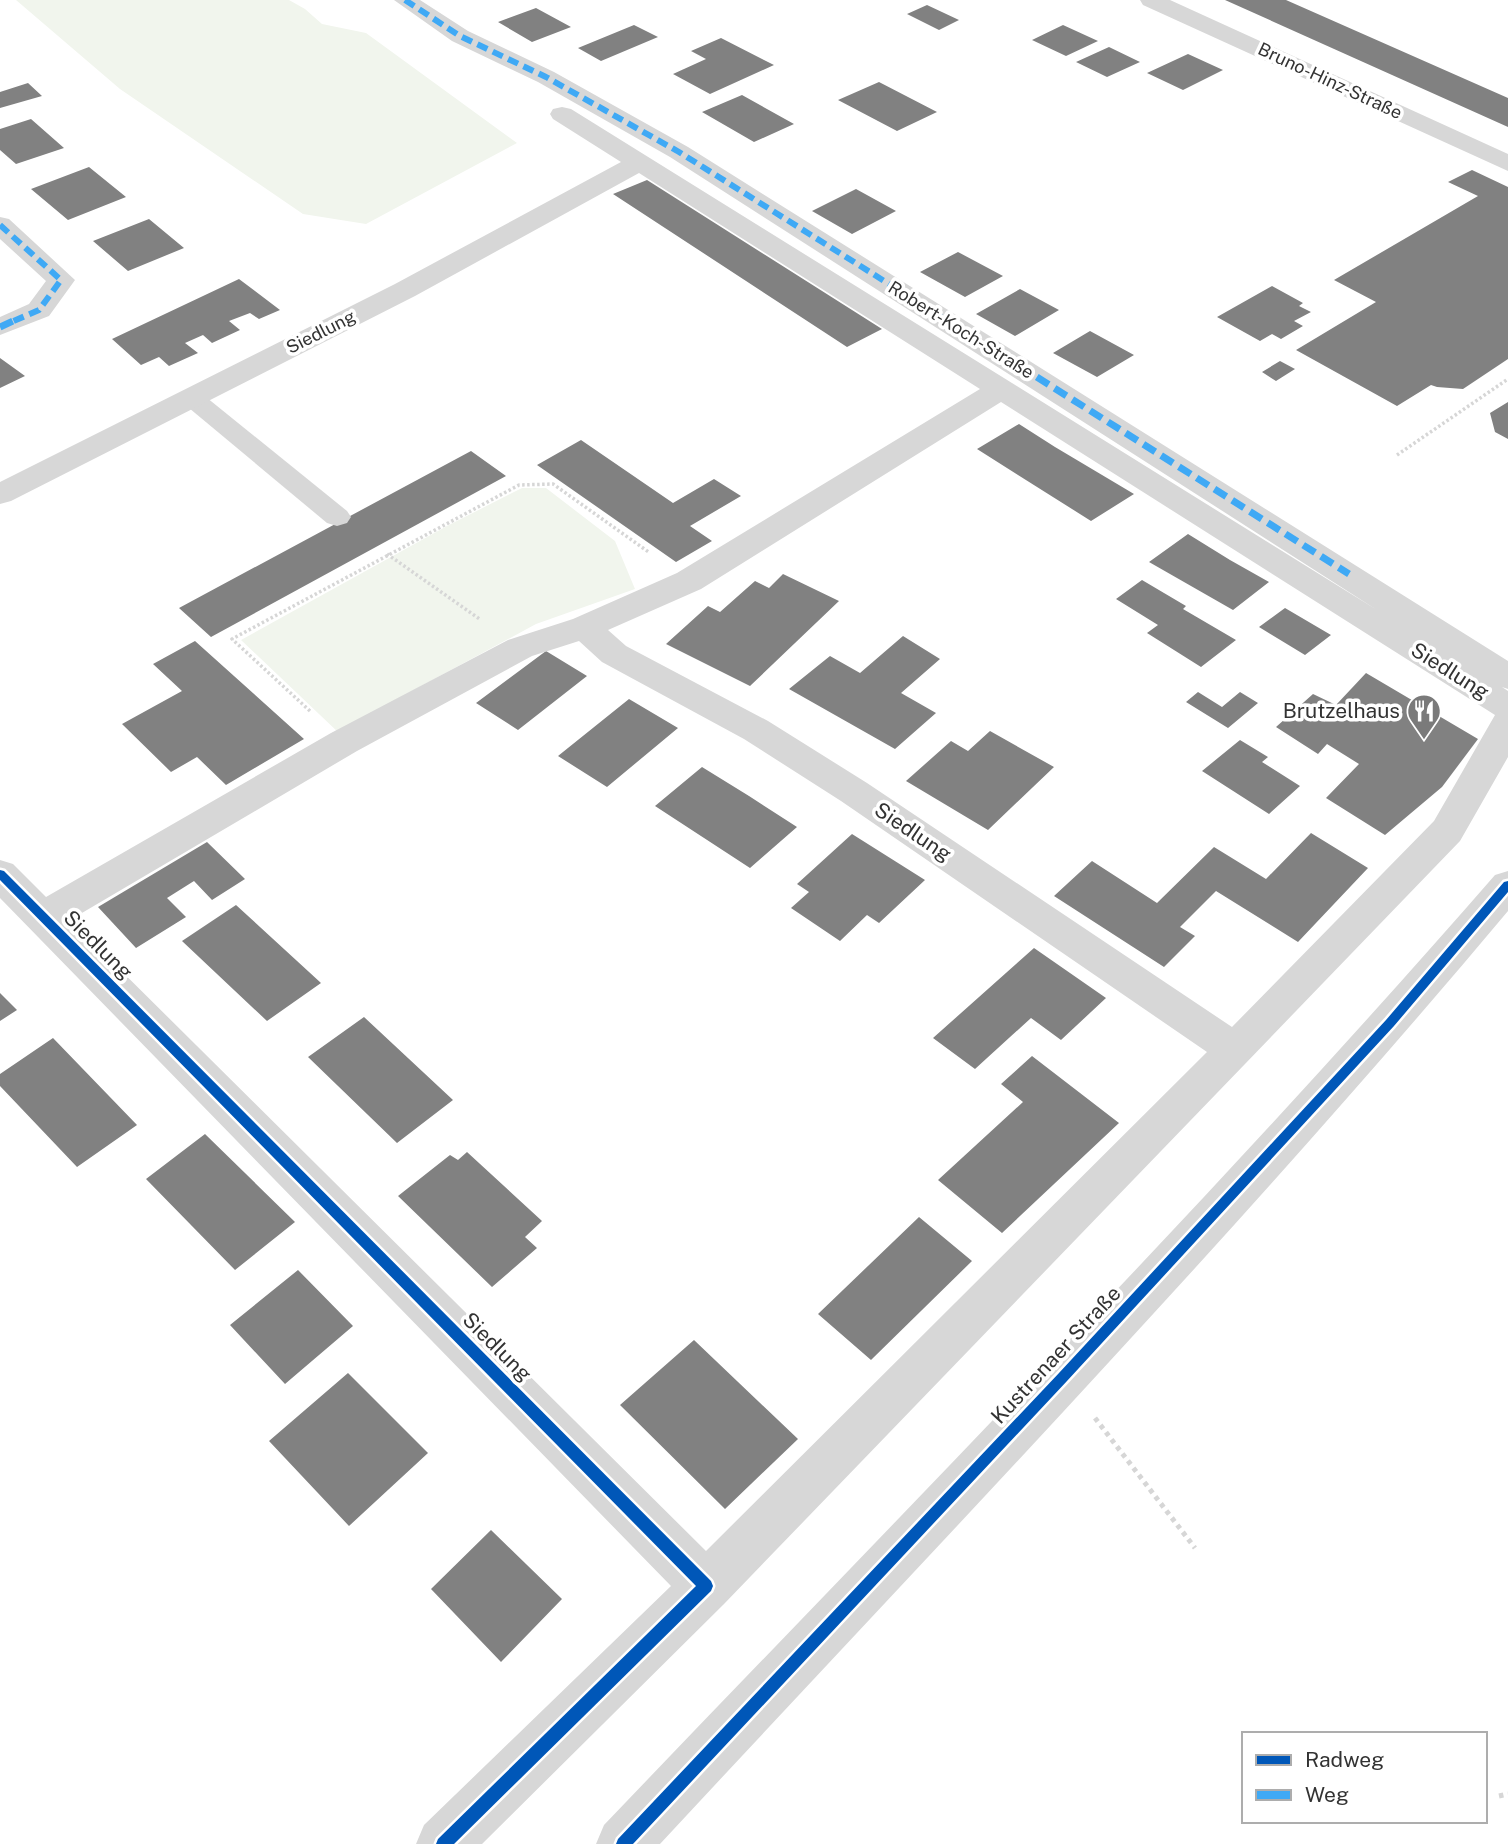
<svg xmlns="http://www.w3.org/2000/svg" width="1508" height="1844" viewBox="0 0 1508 1844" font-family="'Public Sans',sans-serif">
<rect width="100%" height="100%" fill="#fff"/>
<path fill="#f1f5ed" d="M16,0h273l16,9 17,15 44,9 151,110 -151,81 -63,-10 -183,-125z
M522,488h24l69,53 20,48 -99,35 -161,87 -35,23 -99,-94 206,-114z"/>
<path fill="#818181" d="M1225,0h61l222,98v29z
M927,5l32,15 -20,10 -32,-16z
M536,8l35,19 -39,15 -34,-20z
M634,25l24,12 -57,24 -23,-13z
M1063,25l35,16 -32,15 -34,-16z
M721,38l53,27 -64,29 -37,-20 33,-15 -15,-8z
M1109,47l31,15 -33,15 -31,-15z
M1188,54l35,16 -40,20 -36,-17z
M879,82l58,30 -40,19 -59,-31z
M28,83l14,13 -42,12v-16z
M742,95l52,29 -40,18 -52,-30z
M31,119l33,29 -48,16 -16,-14v-21z
M89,167l37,30 -58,23 -37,-31z
M1472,170l36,17v172l-45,30 -26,-2 -6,-2 -34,21 -101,-56 80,-48 -42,-22 144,-84 -30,-14z
M647,180l235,149 -35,18 -234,-153z
M856,189l40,22 -44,23 -40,-23z
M149,219l35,29 -56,23 -35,-30z
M958,252l45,24 -38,21 -45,-25z
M239,279l41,31 -21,9 -9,-6 -21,8 11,9 -28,13 -9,-8 -18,8 13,10 -29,13 -10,-9 -18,8 -29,-26z
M1272,286l31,17 -4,3 12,6 -17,9 9,5 -22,13 -9,-5 -12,7 -43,-24z
M1020,289l39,21 -44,26 -39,-22z
M1090,331l44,24 -37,22 -44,-24z
M0,358l25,18 -25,12z
M1280,361l15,8 -19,12 -14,-9z
M1508,402v37l-13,-7 -5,-19z
M1019,424l36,23 79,47 -43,27 -114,-72z
M581,440l92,63 41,-24 27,17 -51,30 22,15 -36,21 -139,-97z
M471,451l35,25 -295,161 -32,-29z
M1188,534l42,26 39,22 -36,28 -84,-48z
M783,574l56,27 -89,85 -84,-42 42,-38 12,6 35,-31 14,7z
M1142,580l44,26 -3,3 53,31 -35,27 -54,-34 11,-8 -42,-26z
M1285,608l46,27 -26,20 -46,-28z
M903,636l37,23 -39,34 35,20 -41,36 -106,-60 41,-33 30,17z
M195,641l109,98 -78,46 -29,-28 -26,15 -49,-48 60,-33 -29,-27z
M546,651l41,25 -69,54 -42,-27z
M1366,673l112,66 -36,48 -57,48 -59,-37 33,-34 -32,-20 -9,10 -42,-27 37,-33 23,11z
M1198,692l24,15 18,-15 18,11 -30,25 -42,-26z
M629,699l49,29 -71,59 -49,-31z
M990,731l64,36 -66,63 -82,-49 45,-40 17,10z
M1240,740l28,17 -6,5 38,24 -31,28 -67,-43z
M702,767l47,29 48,31 -47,41 -95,-62z
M1311,833l57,35 -70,74 -82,-51 -36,36 15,9 -31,31 -110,-71 38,-35 65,42 57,-56 52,32z
M852,834l73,46 -46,43 -12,-8 -27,26 -49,-33 18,-16 -12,-8z
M207,842l38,37 -33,21 -18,-19 -27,17 19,19 -50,31 -38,-41z
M236,905l85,78 -54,38 -85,-80z
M1034,948l72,50 -45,42 -30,-22 -56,51 -42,-31z
M0,993l17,17 -17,11z
M364,1017l89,83 -56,43 -89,-86z
M53,1038l84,87 -60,42 -77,-81v-12z
M1032,1056l87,67 -117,110 -64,-53 85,-78 -22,-18z
M205,1134l90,88 -60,48 -89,-91z
M467,1152l75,69 -17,16 12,11 -45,39 -94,-91 52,-41 8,5z
M919,1217l53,44 -101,99 -53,-46z
M298,1270l55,56 -68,58 -55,-59z
M694,1340l104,99 -73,70 -105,-104z
M348,1373l80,80 -79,73 -80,-85z
M491,1530l71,69 -61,63 -70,-73z"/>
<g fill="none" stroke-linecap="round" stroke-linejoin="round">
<path stroke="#d6d6d6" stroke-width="3.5" stroke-dasharray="2.5 2.5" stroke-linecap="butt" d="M1397,455l111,-76
M387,554l94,66
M310,711l-78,-72 287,-154 34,-1 97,69"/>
<path stroke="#d6d6d6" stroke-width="5" stroke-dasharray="4.5 4.5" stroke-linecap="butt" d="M1095,1418l100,130
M1499,1796l9,-2"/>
<path fill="#d7d7d7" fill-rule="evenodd" d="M192,390l9,3 146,118 4,6 -4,6 -10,3 -10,-3 -144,-120 -4,-5 4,-5z"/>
<path fill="#d7d7d7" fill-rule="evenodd" d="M394,0h26l48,31 86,41 134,75 820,514v28l-6,-2 6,4v66l-48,84 -736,763 -242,240h-66l8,-19 247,-239 -671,-688v-38l13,4 33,33 285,-164 177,-93 65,-21 104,-46 303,-184 -341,-216 -224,123 -404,205 -11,3v-22l395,-198 226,-122 -68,-43 -3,-5 3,-5 9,-2 9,2 806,501 -707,-453 -132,-75 -86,-41zM1001,402l494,313 -61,106 -202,206 -365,-244 -99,-62 -142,-75 -18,-16 93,-41zM579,641l23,21 142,77 97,62 366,251 -501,499 -636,-631 287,-169 175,-95z
M1140,0h30l338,154v17l-365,-166z
M0,217l9,2 66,61 -26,36 -49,19v-18l29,-13 17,-23 -46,-42z"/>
<path fill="#d7d7d7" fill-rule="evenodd" d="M1508,871v40c-270,322 -562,625 -848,933h-64l8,-19c300,-314 606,-623 891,-950z"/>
<path stroke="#3fa9f5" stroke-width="6" stroke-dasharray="11 6" stroke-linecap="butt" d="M405,0l55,36 86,41 133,75 272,171
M0,225l61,55 -22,30 -30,13"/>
<path stroke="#3fa9f5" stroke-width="7" stroke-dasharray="14 7" stroke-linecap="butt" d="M948,321l401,253
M0,327l13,-6"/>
<g stroke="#fff" stroke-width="5">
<path id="cycleway" d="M0,870l4,1 707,710 2,5 -2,5 -257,253h-18l2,-5 258,-253 -696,-706z
M1508,881v11l-114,134 -327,355 -434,463h-17l2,-5 441,-466 327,-353 118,-138z"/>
</g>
<use href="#cycleway" fill="#0057b8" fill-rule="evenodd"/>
</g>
<defs>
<g id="restaurant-pin" transform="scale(1.75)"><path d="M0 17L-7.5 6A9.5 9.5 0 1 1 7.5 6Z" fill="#7a7a7a" stroke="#fff"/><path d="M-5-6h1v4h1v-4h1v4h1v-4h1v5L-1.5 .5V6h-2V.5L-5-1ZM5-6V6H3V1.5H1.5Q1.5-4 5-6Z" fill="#fff"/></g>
</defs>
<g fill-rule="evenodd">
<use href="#restaurant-pin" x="1424" y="711"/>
</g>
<g text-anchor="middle" stroke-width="7" stroke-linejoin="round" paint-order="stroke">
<g font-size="18" fill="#333" stroke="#fff">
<text transform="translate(1330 81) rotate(25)" y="6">Bruno-Hinz-Straße</text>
<text transform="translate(961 330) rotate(32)" y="6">Robert-Koch-Straße</text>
<text transform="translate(321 332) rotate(-27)" y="6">Siedlung</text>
</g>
<g font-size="21" fill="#333" stroke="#fff">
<text transform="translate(1450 671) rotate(32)" y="7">Siedlung</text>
<text transform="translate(913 832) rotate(34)" y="7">Siedlung</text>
<text transform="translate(98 945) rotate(45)" y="7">Siedlung</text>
<text transform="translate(497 1347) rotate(45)" y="7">Siedlung</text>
<text transform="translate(1056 1355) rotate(-47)" y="7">Kustrenaer Straße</text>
</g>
<g font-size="21" fill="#333" stroke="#fff" text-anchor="end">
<text x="1400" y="718">Brutzelhaus</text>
</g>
</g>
<rect x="1242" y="1732" width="245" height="91" fill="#ffffff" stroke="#adadad" stroke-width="2"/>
<rect x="1256" y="1755" width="35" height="10" fill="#0057b8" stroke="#adadad" stroke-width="2"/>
<text x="1305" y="1767" font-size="21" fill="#333333">Radweg</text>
<rect x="1256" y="1790" width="35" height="10" fill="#3fa9f5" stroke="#adadad" stroke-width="2"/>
<text x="1305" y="1802" font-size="21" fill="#333333">Weg</text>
</svg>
